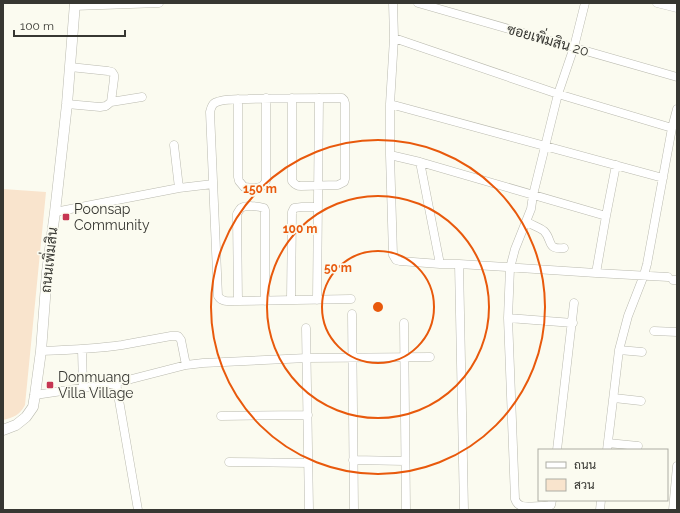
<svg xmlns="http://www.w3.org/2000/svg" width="680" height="513" viewBox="0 0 680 513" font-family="Raleway,Sarabun,sans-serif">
<rect width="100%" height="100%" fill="#fbfbf0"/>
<path fill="#f9e4cd" d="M3,189l43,3 -21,213c-6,11 -11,12 -22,15z"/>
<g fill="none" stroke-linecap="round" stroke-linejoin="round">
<g stroke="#babaaf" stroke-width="9">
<path id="minor" d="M393,3l1,35 -4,66v51l3,100 3,5 4,1 40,3h19l137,9 72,4
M418,3l259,74
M657,3l20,5
M74,6l85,-3
M394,38l164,56 114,34
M292,98v83c3,4 5,5 9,5l37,-1 6,-3 1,-3v-76l-1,-3 -2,-2c-32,0 -63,0 -94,1 -8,0 -25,0 -31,3 -5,1 -6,6 -7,10l8,184c4,7 13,5 20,5l113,-2
M238,99v78l1,4 5,6c8,0 18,4 22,-6v-83
M111,102l31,-5
M67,104l33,3 6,-1 5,-4 3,-23v-4l-2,-3 -4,-1 -38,-4
M390,104l273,74
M174,145l5,43
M390,155l30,7 186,54
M420,162l20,102
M55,212l124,-24 34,-4
M527,222c5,3 12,5 17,9 9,9 2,19 20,17
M459,264l5,246
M596,273l10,-57 10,-51
M673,280h4
M291,300l1,-88 2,-4 8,-1h16
M317,300l2,-202
M238,301l-1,-87c2,-3 2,-4 4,-6 5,-3 17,-2 23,0l1,2v91
M352,314l2,196
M508,318l65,5
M404,323l2,187
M306,328l3,182
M654,331l23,1
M82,349l1,39
M619,350l23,2
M41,351c27,-1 54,-2 81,-6 17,-3 33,-6 49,-9h7l3,4 5,25
M116,383l22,127
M35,395l81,-12 70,-18 17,-2 104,-5 123,-1
M614,398l27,3
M221,416l87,-1
M608,443l30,3
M557,450l17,-147
M607,450l12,-100 9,-34 16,-41 3,-11 25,-136 5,-19
M353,460l52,1
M229,462l79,1
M552,500l-1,5c-4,1 -25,2 -29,1 -4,-1 -6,-4 -7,-7l-7,-181 2,-50 5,-19 16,-40 2,-14 25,-101 16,-47 11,-44
M600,510l1,-10
M673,510l4,-44"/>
</g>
<g stroke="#babaaf" stroke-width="11">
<path id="tertiary" d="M3,430l13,-5 10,-8 7,-10 2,-12 6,-44 6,-79 8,-60 12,-108 8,-101"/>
</g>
<use href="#minor" stroke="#fff" stroke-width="8"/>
<use href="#tertiary" stroke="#fff" stroke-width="10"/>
</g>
<g fill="none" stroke="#e8590c" stroke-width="2">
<circle cx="378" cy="307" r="56"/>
<circle cx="378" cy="307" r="111"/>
<circle cx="378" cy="307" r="167"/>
</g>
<g fill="#c63652" stroke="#fbfbf0" stroke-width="1.5">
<rect x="62" y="213" width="8" height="8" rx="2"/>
<rect x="46" y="381" width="8" height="8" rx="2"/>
</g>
<g text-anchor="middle" stroke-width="3.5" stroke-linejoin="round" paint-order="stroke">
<g font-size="14" fill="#373732" stroke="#fbfbf0">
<text transform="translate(548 40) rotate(16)" y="5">ซอยเพิ่มสิน 20</text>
<text transform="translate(49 260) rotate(-84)" y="5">ถนนเพิ่มสิน</text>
</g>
<g font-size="14" fill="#373732" stroke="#fbfbf0" text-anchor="start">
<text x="74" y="214">Poonsap<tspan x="74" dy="16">Community</tspan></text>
<text x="58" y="382">Donmuang<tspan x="58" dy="16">Villa Village</tspan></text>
</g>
</g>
<circle cx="378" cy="307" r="6" fill="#e8590c" stroke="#fbfbf0" stroke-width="2"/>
<g font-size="12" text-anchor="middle" font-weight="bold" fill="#e8590c" stroke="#fbfbf0" stroke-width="3.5" stroke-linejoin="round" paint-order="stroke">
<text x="260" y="193">150 m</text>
<text x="300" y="233">100 m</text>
<text x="338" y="272">50 m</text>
</g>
<rect width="680" height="513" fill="none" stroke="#373732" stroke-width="8"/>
<rect x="538" y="449" width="130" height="52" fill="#fbfbf0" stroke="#adada4"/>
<rect x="546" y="462" width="20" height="6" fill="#ffffff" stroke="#adada4"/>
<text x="574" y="469" font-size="12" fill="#373732">ถนน</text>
<rect x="546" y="479" width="20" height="12" fill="#f9e4cd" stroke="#adada4"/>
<text x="574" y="489" font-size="12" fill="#373732">สวน</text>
<path d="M14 30v6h111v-6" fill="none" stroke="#373732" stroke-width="2"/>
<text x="20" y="30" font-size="12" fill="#373732" stroke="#fbfbf0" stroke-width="3" paint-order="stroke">100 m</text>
</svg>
